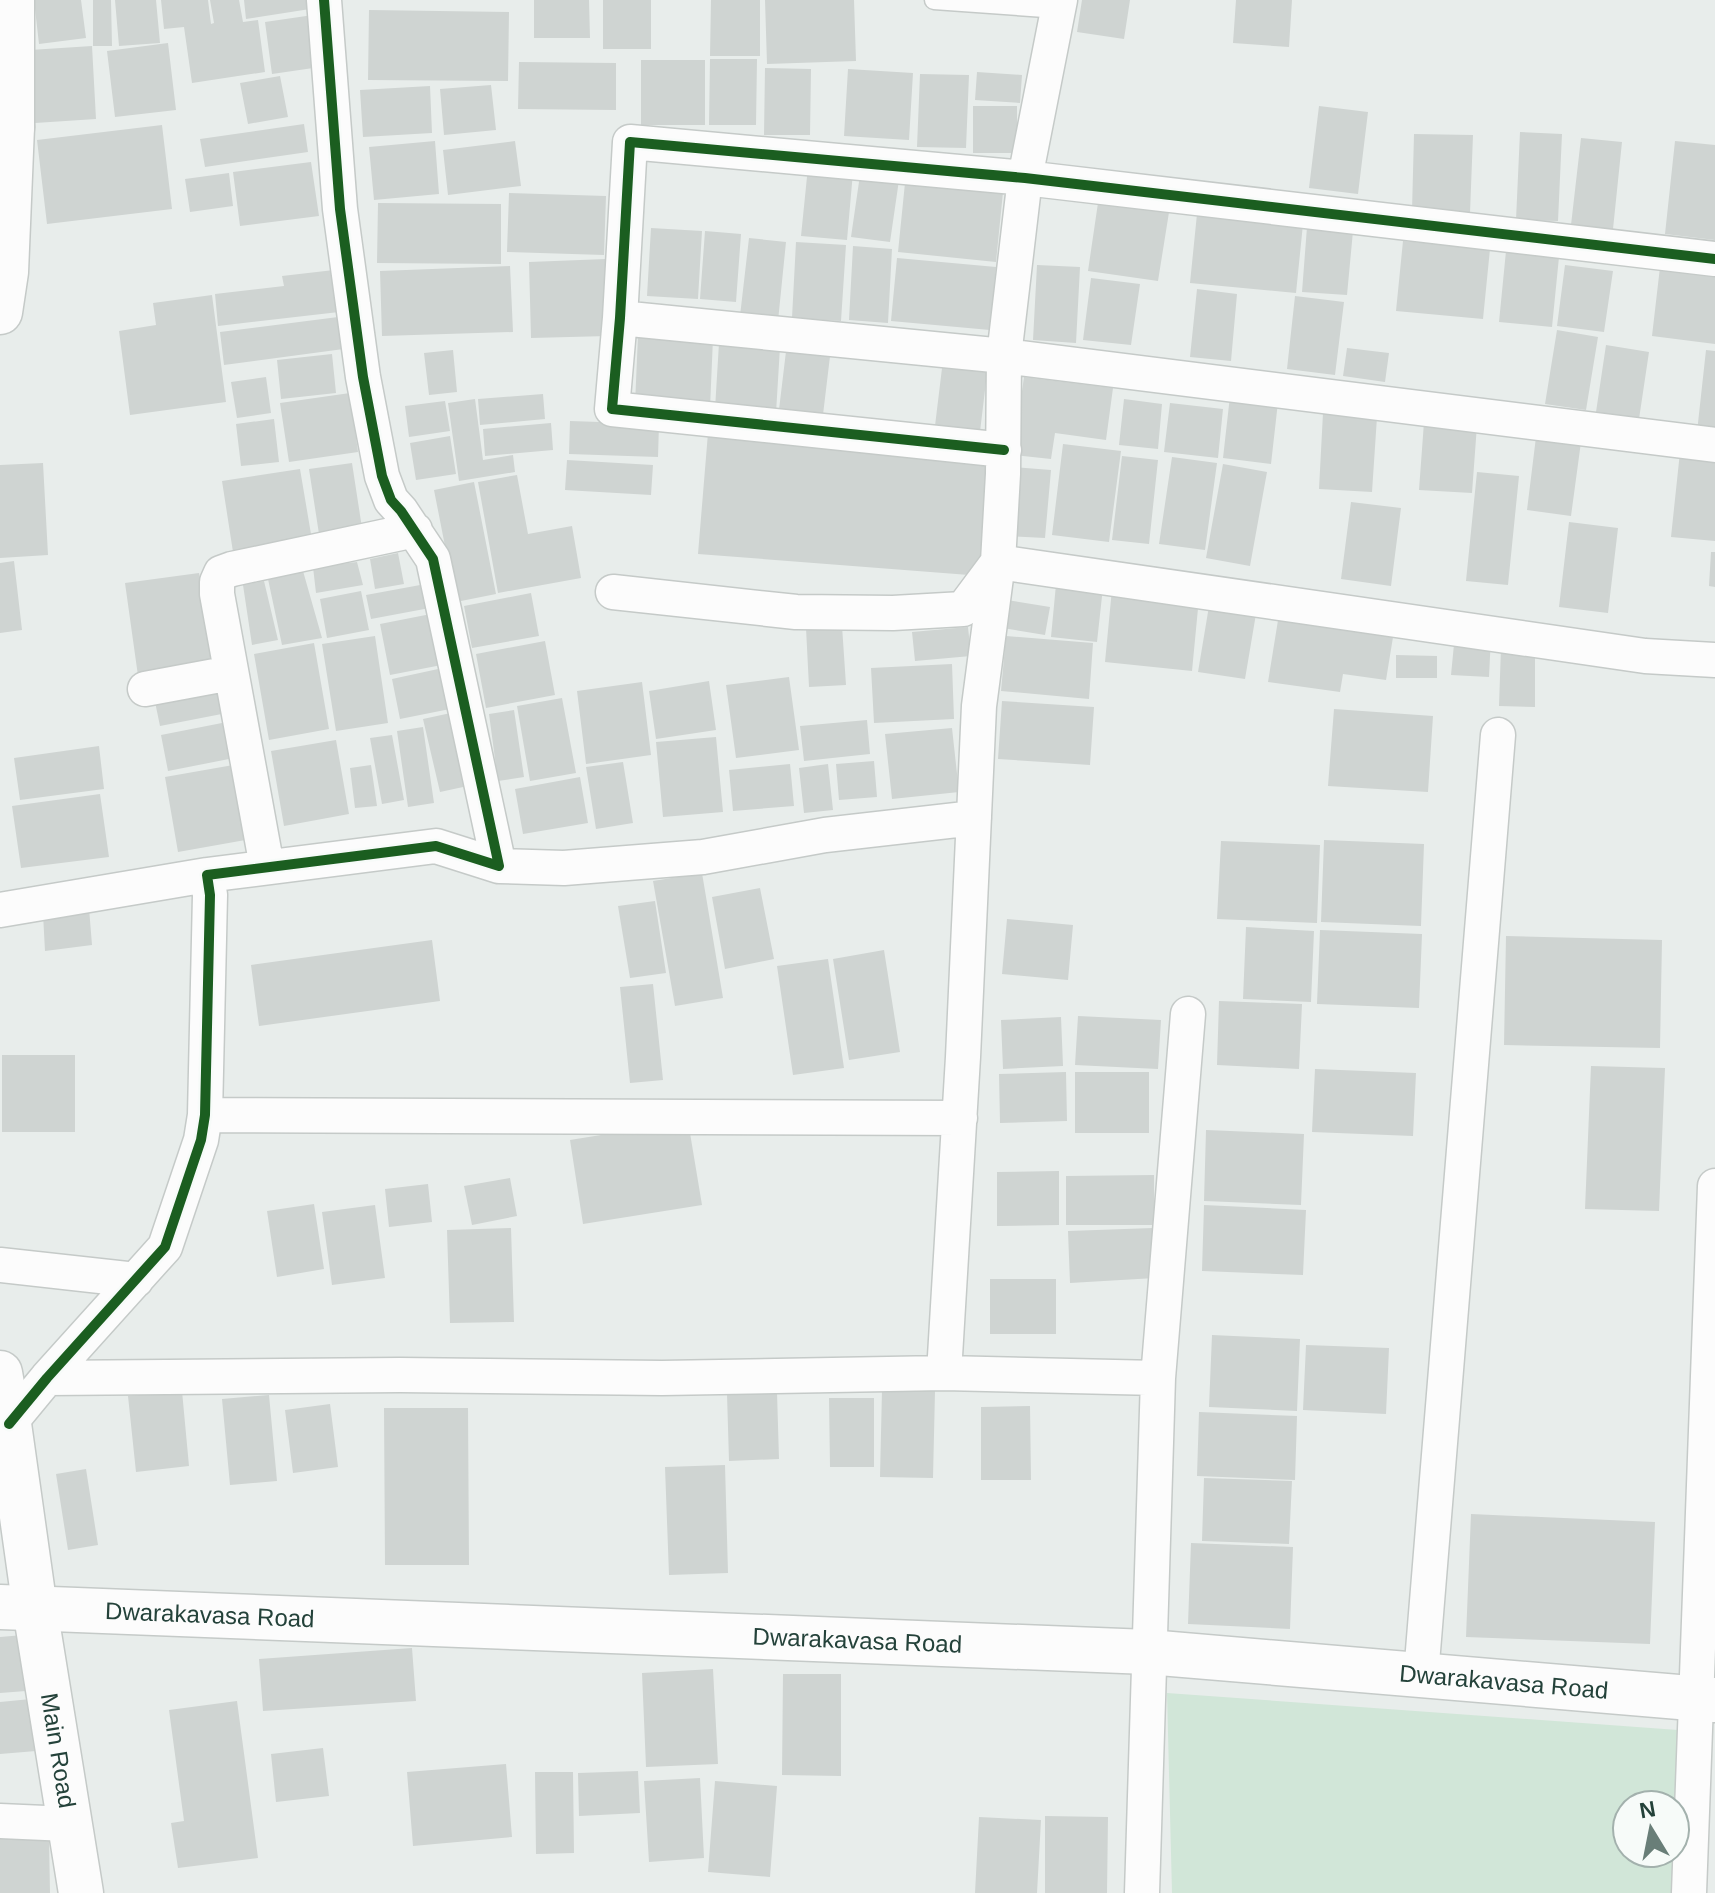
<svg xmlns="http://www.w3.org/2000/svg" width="1715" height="1893" viewBox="0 0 1715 1893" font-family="Helvetica,sans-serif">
<rect width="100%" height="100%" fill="#e8edeb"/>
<path fill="#d1e6d8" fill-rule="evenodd" d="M1167,1693l511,37 -3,163h-503zM1627,1805h48v48h-48z"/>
<path fill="#cfd4d2" d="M34,0h47l5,38 -47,6z
M93,0h18l1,46h-19z
M115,0h41l4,43 -41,3z
M161,0h47l3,24 3,-1 -4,-23h29l4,22 15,-2 7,52 -73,11 -8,-56 -20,2z
M244,0h65l1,9 -64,10z
M534,0h55l1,38h-56z
M603,0h48v49h-48z
M711,0h49v56h-50z
M765,0h89l2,61 -89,3z
M1082,0h48l-6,39 -47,-7z
M1236,0h56l-3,47 -56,-4z
M369,10l140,2 -1,69 -140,-1z
M320,14l7,52 -55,8 -7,-52z
M168,43l8,67 -61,7 -8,-66z
M92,46l4,73 -61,4 -5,-73z
M710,59h47l-1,66h-47z
M641,60h64v65h-64z
M519,62l97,1v47l-98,-1z
M765,68l46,1 -1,66h-46z
M848,69l65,4 -4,67 -65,-4z
M977,72l45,3 -2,28 -45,-3z
M920,74l49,1 -3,73 -49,-1z
M280,76l8,41 -40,7 -8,-41z
M491,85l5,45 -52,5 -4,-46z
M430,86l2,47 -69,4 -3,-47z
M973,106h44v47h-44z
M1319,106l49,6 -10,82 -49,-6z
M304,124l4,28 -103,15 -5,-28z
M162,125l10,84 -125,15 -10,-84z
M1520,132l42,2 -4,87 -42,-1z
M1414,134l59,1 -3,78 -58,-2z
M1581,138l41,4 -9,87 -42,-4z
M435,141l4,53 -65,6 -5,-53z
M515,141l6,45 -73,9 -5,-45z
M1675,141l40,4v95l-50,-6z
M311,162l8,54 -79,10 -7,-54z
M808,167l45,5 -6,68 -46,-4z
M229,173l4,33 -43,6 -5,-33z
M860,175l39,5 -9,62 -39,-5z
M905,183l98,9 -7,70 -98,-10z
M509,193l97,3 -2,59 -97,-3z
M1099,196l71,10 -12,75 -70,-10z
M378,203l123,1v60l-124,-1z
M1197,214l106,10 -7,69 -106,-10z
M1307,227l46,4 -6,64 -45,-3z
M651,228l51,3 -4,68 -51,-3z
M705,231l36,3 -5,68 -36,-3z
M749,238l37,4 -8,79 -38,-5z
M1403,241l87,8 -7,70 -87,-8z
M796,242l50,3 -5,76 -49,-3z
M853,246l39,3 -4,74 -39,-3z
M1506,251l53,6 -7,70 -53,-5z
M897,258l99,9 -6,63 -99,-9z
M606,259l2,77 -77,2 -2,-76z
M1037,265l43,2 -4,76 -43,-3z
M1565,265l48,6 -9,61 -47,-6z
M510,266l3,66 -131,4 -2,-65z
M1660,267l55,7v70l-63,-8z
M334,270l5,42 -121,14 -3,-32 69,-8 -2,-10z
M1091,278l49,6 -9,61 -48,-5z
M1197,289l40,5 -6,67 -41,-4z
M212,295l14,107 -96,13 -11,-84 37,-6 -3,-22z
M1295,296l49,6 -9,73 -48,-6z
M346,316l5,32 -127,17 -4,-33z
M1557,330l41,7 -12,73 -41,-6z
M638,335l75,3 -3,70 -75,-3z
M719,343l61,4 -4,66 -61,-4z
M787,343l44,5 -9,75 -44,-5z
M1606,345l43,7 -10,67 -43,-7z
M1347,348l42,5 -4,29 -42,-6z
M453,350l4,42 -28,3 -5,-42z
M1706,350l9,1v82l-18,-1z
M332,354l4,39 -55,6 -4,-39z
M943,360l45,5 -9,75 -45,-6z
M266,377l5,36 -34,5 -6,-36z
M1024,377l89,11 -7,52 -51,-7 -4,26 -38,-4z
M350,393l8,59 -69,10 -9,-59z
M543,394l2,25 -65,6 -2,-26z
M1230,396l48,6 -7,62 -48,-6z
M475,399l8,61 30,-5 2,17 -56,9 -11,-78z
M1124,399l38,5 -4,45 -39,-4z
M445,401l5,30 -41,6 -4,-31z
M1170,403l53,6 -5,49 -54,-6z
M1323,413l54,4 -5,75 -53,-3z
M274,419l5,43 -38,4 -5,-42z
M570,421l89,3 -1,33 -89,-3z
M1424,422l53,3 -5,68 -53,-3z
M551,423l2,27 -68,6 -2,-27z
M708,433l284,23 -10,120 -284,-22z
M450,436l6,38 -40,6 -6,-37z
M1536,437l45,5 -10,74 -44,-6z
M1063,444l58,7 -12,91 -57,-7z
M1680,452l35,3v86l-44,-4z
M1122,456l36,4 -9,84 -37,-4z
M1172,457l45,6 -12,87 -46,-6z
M567,460l86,5 -2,30 -86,-5z
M43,463l5,92 -48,3v-93z
M352,463l10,65 -43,6 -10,-65z
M1223,464l44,8 -17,94 -44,-8z
M1014,467l37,3 -6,68 -36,-2z
M300,469l12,71 -79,12 -11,-71z
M1477,472l42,4 -11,109 -42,-4z
M517,475l11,59 44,-8 9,52 -83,15 -20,-111z
M474,482l22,112 -40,8 -22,-112z
M1351,502l50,6 -10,78 -50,-7z
M1569,522l49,6 -10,85 -49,-6z
M1711,552h4v35l-6,-1z
M398,553l6,31 -29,5 -5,-30z
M14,561l8,69 -22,3v-70z
M357,562l6,23 -47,8 -3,-26z
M303,571l19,67 -40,7 -14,-66z
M199,573l20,99 -80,11 -14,-100z
M1057,574l47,4 -7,64 -46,-5z
M264,581l14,59 -26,5 -9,-60z
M431,583l4,24 -64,12 -5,-24z
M1112,589l87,9 -7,73 -87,-9z
M361,591l8,39 -42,8 -7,-39z
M531,593l8,43 -67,12 -8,-42z
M1007,600l43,7 -5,28 -42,-7z
M1210,600l47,8 -12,71 -47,-7z
M441,612l11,51 -62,12 -10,-51z
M1279,614l115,17 -8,49 -43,-6 -3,18 -72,-10z
M842,626l4,59 -37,2 -3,-59z
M968,627l3,29 -56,5 -3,-29z
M1455,634l36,2 -2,41 -38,-2z
M375,636l13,87 -52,8 -14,-87z
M1006,636l87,7 -4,56 -88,-8z
M545,641l10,54 -69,13 -10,-54z
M314,643l15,86 -60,11 -15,-86z
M1501,647h34v60l-36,-1z
M1396,655l41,1v22h-41z
M952,664l2,55 -80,4 -3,-55z
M452,666l8,41 -60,12 -8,-40z
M789,677l10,73 -63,8 -10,-73z
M709,681l7,49 -60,9 -7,-48z
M642,682l9,73 -65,9 -9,-73z
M227,683l5,29 -72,14 -6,-29z
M562,698l14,75 -46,8 -13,-75z
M1002,701l92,6 -4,58 -92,-6z
M1334,709l99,7 -5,76 -100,-6z
M514,710l10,67 -26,4 -9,-67z
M460,711l17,73 -37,8 -17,-73z
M867,720l3,34 -66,7 -4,-35z
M227,722l7,36 -66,13 -7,-36z
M423,727l11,76 -26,4 -11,-76z
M952,728l7,64 -67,7 -7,-65z
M392,735l12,65 -22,4 -12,-66z
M716,737l7,75 -60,5 -7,-75z
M336,740l13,74 -65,12 -13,-75z
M99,746l5,43 -84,11 -6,-42z
M874,761l3,36 -38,3 -3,-36z
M623,762l10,61 -37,6 -10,-62z
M239,764l12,75 -73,13 -13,-75z
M790,764l4,42 -61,5 -4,-41z
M828,764l5,46 -29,3 -5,-45z
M371,765l6,41 -22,2 -5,-40z
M580,777l8,46 -65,11 -8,-45z
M100,794l9,63 -88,11 -9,-62z
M1324,840l100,4 -3,82 -100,-4z
M1221,841l99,4 -3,78 -100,-4z
M702,873l21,125 -48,8 -22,-125z
M760,888l14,71 -49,10 -13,-72z
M655,901l11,72 -36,5 -12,-72z
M89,908l3,37 -47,6 -2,-37z
M1007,919l66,6 -5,55 -66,-6z
M1246,927l68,4 -3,71 -68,-3z
M1320,930l102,4 -3,74 -102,-4z
M1506,936l156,4 -2,108 -156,-3z
M432,940l8,61 -181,25 -8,-61z
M884,950l16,102 -51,8 -16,-101z
M828,959l16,109 -51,7 -16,-109z
M653,984l10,96 -33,3 -10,-96z
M1219,1001l83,3 -3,65 -82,-4z
M1078,1016l83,4 -3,49 -83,-4z
M1061,1017l2,49 -60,3 -2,-49z
M2,1055h73v77h-73z
M1591,1066l74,2 -6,143 -74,-2z
M1315,1069l101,4 -3,63 -101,-4z
M1066,1072l1,49 -67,2 -1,-49z
M1075,1072h74v61h-74z
M688,1121l14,84 -119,19 -13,-84z
M1206,1130l98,4 -3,71 -97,-4z
M1059,1171v54l-62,1v-54z
M1154,1175v50h-88v-49z
M510,1178l7,38 -45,9 -8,-39z
M428,1184l4,38 -43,5 -4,-38z
M314,1204l10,65 -47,8 -10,-66z
M375,1205l10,73 -53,7 -10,-73z
M1204,1205l102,5 -3,65 -101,-4z
M511,1228l3,94 -64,1 -3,-93z
M1153,1228l2,50 -85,5 -2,-52z
M990,1279h66v55h-66z
M1212,1335l88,4 -3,72 -88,-4z
M1306,1345l83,3 -3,66 -83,-4z
M882,1390l53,1 -2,87 -53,-1z
M182,1391l7,75 -53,6 -8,-76z
M777,1392l2,67 -50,2 -2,-67z
M269,1395l8,86 -47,4 -8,-86z
M829,1398h45v69h-44z
M330,1404l8,63 -45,6 -8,-63z
M1030,1406l1,74h-50v-73z
M384,1408h84l1,157h-84z
M1199,1412l98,4 -2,64 -98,-4z
M725,1465l3,108 -59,2 -4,-108z
M86,1469l12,76 -30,5 -12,-76z
M1204,1478l88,3 -3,63 -87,-3z
M1471,1514l184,8 -5,122 -184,-7z
M1191,1543l102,4 -3,82 -102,-5z
M35,1634l4,56 -39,3v-56z
M412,1648l4,53 -153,10 -4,-52z
M713,1669l5,95 -72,3 -4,-94z
M783,1674h58v102l-59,-1z
M31,1699l5,52 -36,3v-52z
M237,1701l21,157 -80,10 -7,-45 13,-2 -15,-111z
M323,1748l6,48 -53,6 -5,-48z
M506,1764l6,73 -99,9 -6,-74z
M638,1771l2,42 -61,3 -1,-43z
M535,1772h38l1,81 -38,1z
M700,1778l4,80 -55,4 -5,-81z
M715,1781l62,5 -7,91 -62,-5z
M1045,1816l63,1 -1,76h-62z
M979,1817l62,3 -4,73h-62z
M49,1838l1,55h-50v-54z"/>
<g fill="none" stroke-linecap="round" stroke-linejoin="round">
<g stroke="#c5cac8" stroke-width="21">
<path id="service" d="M934,0l125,9"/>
</g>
<g stroke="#c5cac8" stroke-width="37">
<path id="minor" d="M620,318l384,38 711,89
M1004,450l-392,-41 8,-91 10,-176 395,36 690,81
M613,592l183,20 97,1 70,-4 35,-47 5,-88 1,-118 21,-178 35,-178
M145,689l86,-16
M499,866l65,2 139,-11 122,-22 149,-17
M267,867l-50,-273v-12l4,-9 11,-4 183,-39
M0,910l207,-35
M205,1115l755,3
M0,1265l136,15
M944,1373l19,-316 16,-351 19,-144 647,94 70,4
M47,1378l353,-3 262,3 282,-5 214,5
M9,1424l38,-46 118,-131 36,-107 4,-25 5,-220 -3,-20 229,-29 63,20 -66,-307 -32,-48 -10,-11 -9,-24 -19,-99 -23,-168 -16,-209
M1421,1675l77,-940
M0,1821l68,3
M1142,1893l16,-515 30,-364
M1689,1893l26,-707"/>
</g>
<g stroke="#c5cac8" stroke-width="47">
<g id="tertiary">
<path d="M0,127h12v-127"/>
<path d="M0,312l6,-40 6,-145"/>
<path id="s1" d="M0,1373l9,51 26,185 46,284"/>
<path id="s2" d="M0,1607l1148,45 567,48"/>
</g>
</g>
<use href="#service" stroke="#fcfcfc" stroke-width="18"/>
<use href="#minor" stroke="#fcfcfc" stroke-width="34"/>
<use href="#tertiary" stroke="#fcfcfc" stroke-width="44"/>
<g stroke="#f7fbf9" stroke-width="15">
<path id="cycleway" d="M1004,450l-392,-41 8,-91 10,-176 395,36 690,81
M9,1424l38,-46 118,-131 36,-107 4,-25 5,-220 -3,-20 229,-29 63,20 -66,-307 -32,-48 -10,-11 -9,-24 -19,-99 -23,-168 -16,-209"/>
</g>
<use href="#cycleway" stroke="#1b5e20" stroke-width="10"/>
</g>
<g text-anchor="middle" stroke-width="8" stroke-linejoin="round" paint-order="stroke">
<g font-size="24" fill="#24423a" stroke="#f7fbf9">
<text dy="8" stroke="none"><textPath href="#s2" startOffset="210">Dwarakavasa Road</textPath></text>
<text dy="8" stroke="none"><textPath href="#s2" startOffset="858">Dwarakavasa Road</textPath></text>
<text dy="8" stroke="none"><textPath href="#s2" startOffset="1506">Dwarakavasa Road</textPath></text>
<text dy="8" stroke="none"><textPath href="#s1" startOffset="382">Main Road</textPath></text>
</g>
</g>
<g transform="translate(1651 1829) rotate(350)"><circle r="38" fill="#f7fbf9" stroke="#a3b1ad" stroke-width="2"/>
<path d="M0-6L14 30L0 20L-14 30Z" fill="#697e78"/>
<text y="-12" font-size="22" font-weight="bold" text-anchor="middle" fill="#24423a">N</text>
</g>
</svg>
